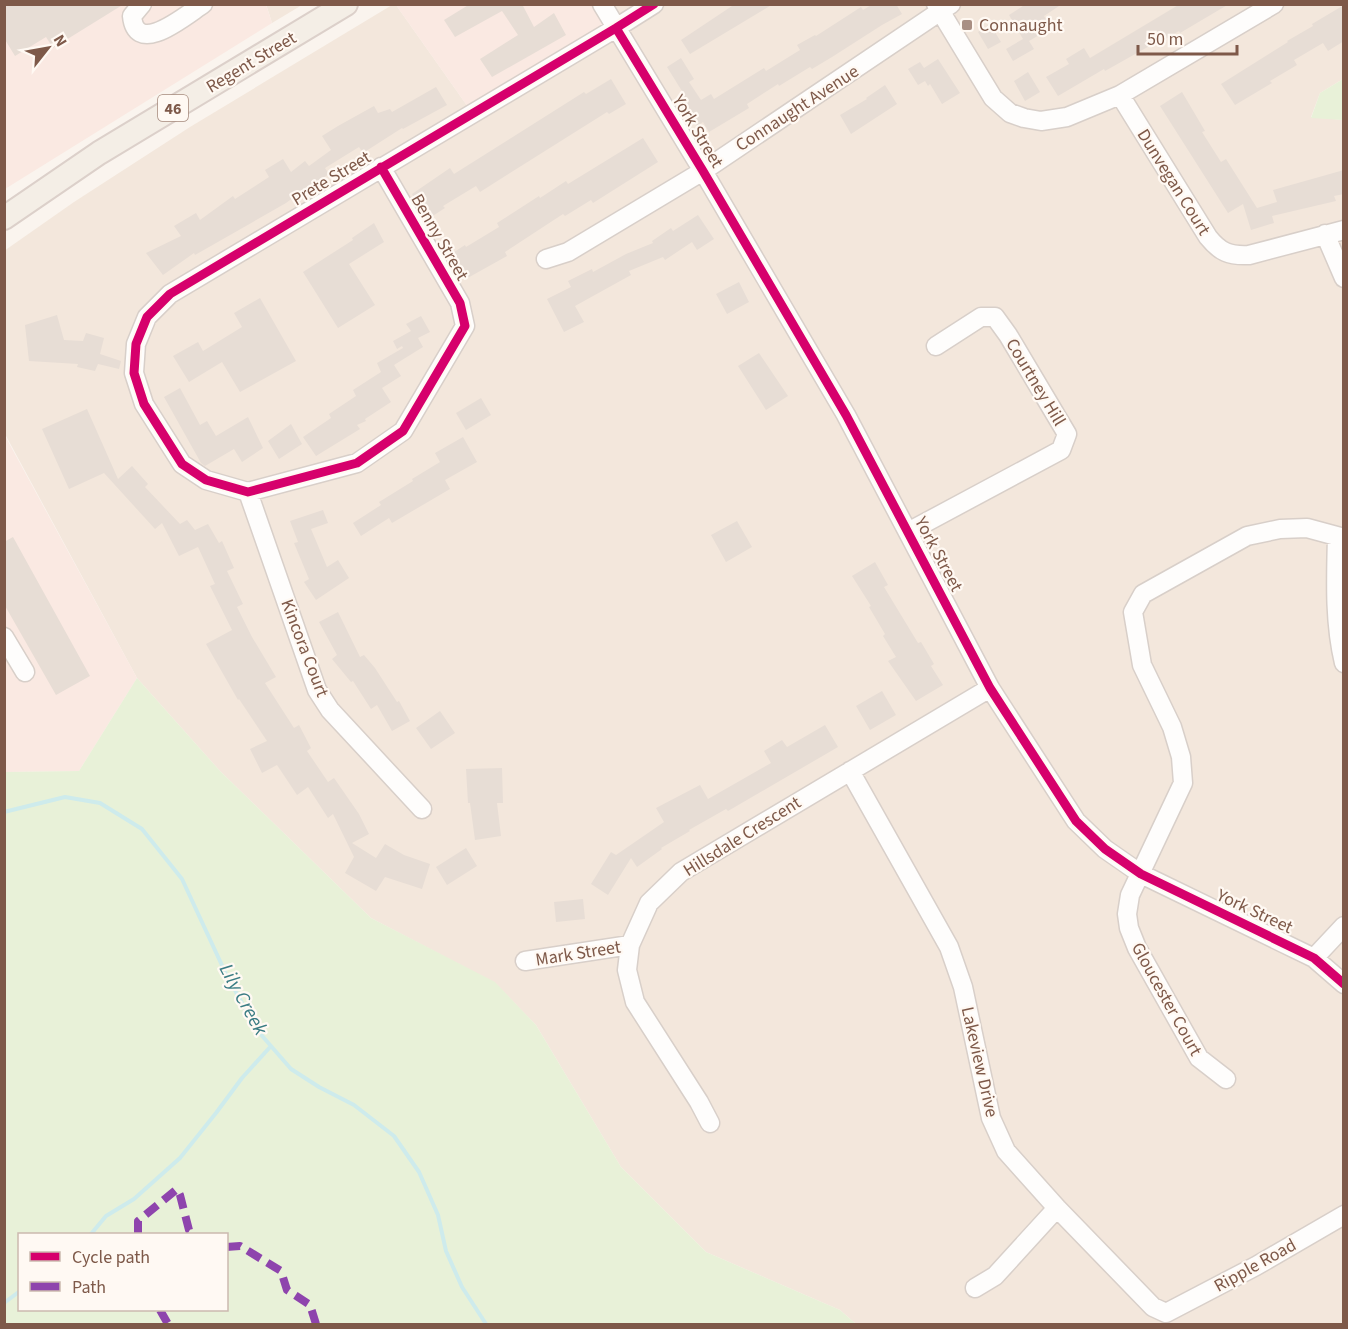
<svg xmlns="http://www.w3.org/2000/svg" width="1348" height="1329" viewBox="0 0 1348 1329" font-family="'Source Sans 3',sans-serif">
<rect width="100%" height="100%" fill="#faf4ee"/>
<path fill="#f3e7dc" d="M266,4l36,1 -30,18z
M392,5h4l72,102 136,-102h739v74l-23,14 -9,24 33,3 -1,1204h-487l-16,-14 -134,-58 -85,-85 -85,-142 -41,-42 -124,-65 -151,-147 -83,-93 -132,-244 -1,-183 70,-49 116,-75z"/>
<path fill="#fae9e2" d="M5,5h261l6,18 -267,166z
M396,5h206l10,17 -144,85z
M4,434l133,244 -58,93 -74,1z"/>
<path fill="#e8f1d8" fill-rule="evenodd" d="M1343,79v41l-32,-2 9,-25z
M137,678l83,93 151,147 124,64 41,43 85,142 85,85 134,58 16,14h-851v-552l74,-1zM20,1234h206v76h-206z"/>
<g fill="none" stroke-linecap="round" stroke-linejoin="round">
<path stroke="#ceebec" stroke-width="4" d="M4,812l61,-15 35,6 42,26 40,50 44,95 31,56 34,39 28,18 35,18 40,31 25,36 19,43 8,36 16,36 24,37
M91,1234l15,-18 28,-17 46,-41 36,-45 26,-35 29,-32
M4,1303l16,-12"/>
</g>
<path fill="#e7ddd5" d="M4,4h120l-71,44 -7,-11 -31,19 -11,-18z
M470,4h52l12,23 20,-14 12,22 -74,42 -12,-18 38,-24 -16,-24 -47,26 -11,-17z
M735,4h38l-83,50 -9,-14z
M873,4h23l6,10 -20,11 -50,32 -20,12 -2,-2 -31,19 -1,-2 -31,20 2,4 -40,24 -6,-10 -6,4 -17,-26 5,-4 -18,-29 14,-9 13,21 -5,3 12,18 10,-6 3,5 50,-31 2,3 34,-21 -3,-5 18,-10 1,1 45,-29 2,3z
M1026,4h36l-18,12 7,12 -22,13 5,8 -21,12 -7,-12 17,-10 -14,-24z
M1180,4h49l-49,29 -1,-2 -25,15 -1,-2 -48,27 -1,-2 -46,27 -12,-19 23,-13 -3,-5 18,-11 6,10z
M1344,5v36l-16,10 -5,-8 -29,17 3,5 -27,16 2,2 -37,22 -14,-21 67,-42 -1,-1 26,-15 -1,-2z
M990,24l11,18 -13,7 -10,-17z
M938,59l22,34 -18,11 -12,-20 -2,2 -3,-5 -7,4 -10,-16 12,-7 4,6z
M1028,72l12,20 -15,9 -11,-20z
M611,79l15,25 -17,10 -2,-2 -127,80 -4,-6 -33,20 2,2 -17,11 -16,-25 38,-26 4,6 130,-82 2,2z
M885,85l12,19 -46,30 -11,-19 27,-16 -1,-1z
M436,87l11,18 -44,24 -1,-1 -39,25 -4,-6 -34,21 4,6 -14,9 -1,-1 -28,21 -91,52 -1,-2 -31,22 -17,-22 35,-17 -7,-10 22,-13 4,7 33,-24 2,3 34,-22 -4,-7 18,-11 8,13 14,-11 4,5 22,-16 -9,-14 16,-10 36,-20 4,7 12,-4 2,3z
M1182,92l23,39 -3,1 19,30 5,-3 31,49 20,-6 -4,-12 71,-20v24l-10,2 2,5 -64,15 2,7 -23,7 -8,-26 -15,9 -68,-107z
M643,138l15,24 -65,41 -2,-3 -26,16 -2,-2 -58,38 2,4 -43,24 -16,-24 17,-11 1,2 33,-20 -2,-4 42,-27 1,2 26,-17 2,3z
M698,215l16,24 -17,11 -5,-8 -27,18 -2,-3 -34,14 2,4 -56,31 9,16 -20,10 -17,-33 24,-12 -3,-6 24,-12 1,3 33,-18 27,-11 -1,-2 19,-13 2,3z
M374,223l10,19 -35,22 26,41 -37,23 -35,-56 50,-32 -1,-2z
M739,282l10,20 -22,12 -11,-20z
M260,298l36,63 -56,31 -18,-30 -33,20 -16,-26 25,-14 5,9 39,-24 -8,-14z
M57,315l7,25 19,1 3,-8 18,5 -4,16 21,7 -2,8 -21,-5 -3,7 -18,-4 1,-3 -49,-3 -4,-36z
M421,316l9,16 -12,6 5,9 -29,18 7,11 -19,12 9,14 -26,17 1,2 -9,4 3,4 -44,27 -13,-19 28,-19 -2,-4 27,-18 -3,-6 28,-18 -4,-9 26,-15 -1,-2 -5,3 -4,-8 18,-10 -5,-7z
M759,353l29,43 -22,14 -28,-44z
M180,388l20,37 7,-4 9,15 32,-19 15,31 -21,14 -8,-13 -29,17 -4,-3 -37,-66z
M481,398l10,17 -25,15 -10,-17z
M87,409l31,70 14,-13 16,18 -3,3 35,37 7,-4 8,10 13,-6 11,19 3,-2 12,27 -7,3 16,33 -6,3 15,30 24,40 -11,6 29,45 5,-3 12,23 -4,3 21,31 6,-4 25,36 10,20 -17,9 24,15 9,-14 19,11 26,9 -8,25 -37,-12 -9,14 -31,-18 9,-16 -21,-43 -5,4 -20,-31 -11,8 -20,-30 -15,8 -12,-24 17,-8 -28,-42 -1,1 -32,-56 26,-14 -22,-44 5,-2 -17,-37 -19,9 -17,-33 -7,6 -51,-56 -35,16 -27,-60z
M291,424l11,20 -23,15 -11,-18z
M463,437l14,25 -32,18 5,9 -58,34 -3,-5 -28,18 -8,-13 28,-18 -2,-3 34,-21 -1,-2 28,-17 -5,-9z
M323,510l5,13 -17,6 16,38 11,-7 11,18 -33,22 -12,-18 5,-3 -15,-36 4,-1 -8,-21z
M737,521l15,26 -26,15 -15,-27z
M13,537l77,139 -34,19 -52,-91v-62z
M875,562l13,23 -4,2 34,56 3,-1 13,22 -3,2 12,19 -27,16 -28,-40 8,-4 -13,-21 2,-2 -16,-27 2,-1 -19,-30z
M338,612l22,45 4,-2 11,13 22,34 2,-1 11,20 -18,10 -15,-26 -6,4 -18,-28 -2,1 -19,-23 5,-4 -18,-33z
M882,691l14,24 -26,15 -14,-24z
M440,711l15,22 -24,16 -15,-21z
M825,725l13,22 -110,64 -2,-2 -37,21 1,1 -29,17 1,1 -25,18 -6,-9 -23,37 -17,-11 20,-32 5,3 48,-33 -8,-14 44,-23 8,14 63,-36 -7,-12 18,-11 5,7z
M502,768l1,35h-6l4,33 -26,4 -5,-37h-2l-2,-34z
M466,848l11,18 -30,19 -11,-18z
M583,899l2,20 -29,3 -2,-20z"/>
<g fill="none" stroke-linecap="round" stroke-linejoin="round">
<g stroke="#d8cfc9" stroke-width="21">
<path id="minor" d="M142,4l-10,12c4,42 54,-1 71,-12
M602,4l101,167 143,244 144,273 86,133 29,28 36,25 173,84 30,26
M936,4l57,94 17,15 14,5 17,3 26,-4 53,-22 154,-91
M1120,95l88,142c12,15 21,19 41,18l95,-25
M381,167l79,136 5,23 -62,105 -46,32 -109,29 -42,-12 -24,-16 -38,-60 -10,-31 2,-29 11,-27 23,-23 446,-266 38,-24
M1325,234l19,44
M546,259l22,-7 135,-81 248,-167
M248,492l69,198 13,20 92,99
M908,532l153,-82 6,-16 -59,-99 -13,-18h-14l-45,29
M1337,536c-1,42 -3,85 7,127
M4,637l21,35
M850,771l99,176 14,40 28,131 15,33 51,57 96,99 13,6 90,-47 88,-51
M1314,958l30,-32
M525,961l105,-16
M1226,1079l-27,-21 -62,-110 -8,-20 -2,-14 3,-19 53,-112 -2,-26 -9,-30 -30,-62 -9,-53 10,-18 104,-58 33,-7 27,-1 37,10
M710,1123l-11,-21 -64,-100 -8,-32 3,-25 19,-42 32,-31 309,-184
M975,1288l20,-12 62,-68"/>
</g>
<g stroke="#dcd0ca" stroke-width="26">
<path id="major" d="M4,218l95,-65 247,-149"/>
</g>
<use href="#minor" stroke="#fefdfc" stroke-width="18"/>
<use href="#major" stroke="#f4eee6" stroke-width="22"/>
<path stroke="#8e44ad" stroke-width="8" stroke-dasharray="15 8" stroke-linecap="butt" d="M138,1234v-13l39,-32 3,6 9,35 7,4
M226,1247l14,-1 41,25 6,19 23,15 6,19
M160,1310l8,14"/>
<g stroke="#fff9f3" stroke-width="13">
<path id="cycleway" d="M616,28l87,143 143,244 144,273 86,133 29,28 36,25 173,84 30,26
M381,167l79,136 5,23 -62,105 -46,32 -109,29 -42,-12 -24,-16 -38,-60 -10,-31 2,-29 11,-27 23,-23 446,-266 38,-24"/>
</g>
<use href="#cycleway" stroke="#d6006c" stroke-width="9"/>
</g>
<rect fill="#a98f83" stroke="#fff9f3" stroke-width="2" x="961" y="19" width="12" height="12" rx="3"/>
<g text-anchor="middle" stroke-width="4.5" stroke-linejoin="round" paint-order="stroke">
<rect fill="#fff9f3" stroke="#a5897c" stroke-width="1.5" x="158" y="95" width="30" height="26" rx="4.5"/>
<g font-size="16" font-weight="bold" fill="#7e5949">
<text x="173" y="114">46</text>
</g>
<g font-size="18" fill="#7e5949" stroke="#fff9f3" text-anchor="start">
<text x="979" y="31">Connaught</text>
</g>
<g font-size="18" fill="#7e5949" stroke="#fff9f3">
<text transform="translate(251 62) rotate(-31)" y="6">Regent Street</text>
<text transform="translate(797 108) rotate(-33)" y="6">Connaught Avenue</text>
<text transform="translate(698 131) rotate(59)" y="6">York Street</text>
<text transform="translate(331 178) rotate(-31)" y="6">Prete Street</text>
<text transform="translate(1174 182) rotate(58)" y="6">Dunvegan Court</text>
<text transform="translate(440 237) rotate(60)" y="6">Benny Street</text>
<text transform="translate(1036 382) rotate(59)" y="6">Courtney Hill</text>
<text transform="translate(939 554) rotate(62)" y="6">York Street</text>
<text transform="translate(305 648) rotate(69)" y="6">Kincora Court</text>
<text transform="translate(742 836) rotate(-32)" y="6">Hillsdale Crescent</text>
<text transform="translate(1255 911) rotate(25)" y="6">York Street</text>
<text transform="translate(578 953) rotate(-9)" y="6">Mark Street</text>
<text transform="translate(1167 999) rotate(61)" y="6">Gloucester Court</text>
<text transform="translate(980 1062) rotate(77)" y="6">Lakeview Drive</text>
<text transform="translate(1255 1265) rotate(-29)" y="6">Ripple Road</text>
</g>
<g font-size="20" font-style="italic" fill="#3a7c84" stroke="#fff9f3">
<text transform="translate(244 999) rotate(61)" y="7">Lily Creek</text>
</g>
</g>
<rect width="1348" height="1329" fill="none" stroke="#7e5949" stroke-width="12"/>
<rect x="18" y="1233" width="210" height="78" fill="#fff9f3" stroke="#cbb9af" stroke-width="1.5"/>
<rect x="30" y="1252" width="30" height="9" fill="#d6006c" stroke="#cbb9af" stroke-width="1.5"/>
<text x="72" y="1263" font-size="18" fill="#7e5949">Cycle path</text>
<rect x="30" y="1282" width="30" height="9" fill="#8e44ad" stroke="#cbb9af" stroke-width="1.5"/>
<text x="72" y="1293" font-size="18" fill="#7e5949">Path</text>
<g transform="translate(48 48) rotate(59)" stroke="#fff9f3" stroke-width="4.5" paint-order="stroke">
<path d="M0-4.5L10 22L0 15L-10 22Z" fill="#7e5949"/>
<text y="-9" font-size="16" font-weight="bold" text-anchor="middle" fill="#7e5949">N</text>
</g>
<path d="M1138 45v9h99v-9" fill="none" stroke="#7e5949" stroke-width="3"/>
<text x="1147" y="45" font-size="18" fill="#7e5949" stroke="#fff9f3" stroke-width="4.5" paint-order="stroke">50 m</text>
</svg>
